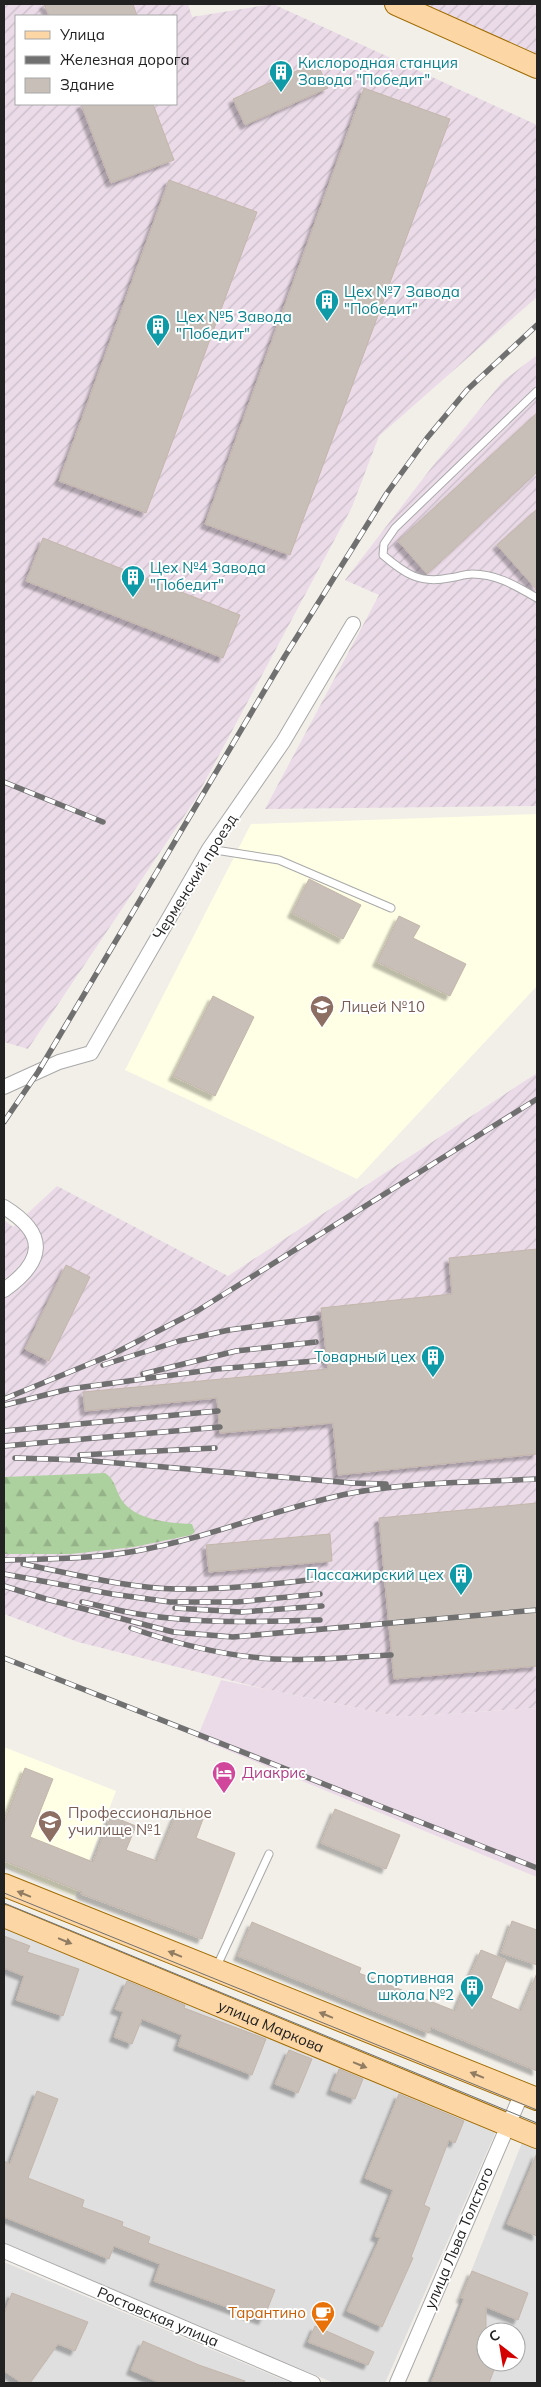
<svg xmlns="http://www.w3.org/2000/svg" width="541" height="2387" viewBox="0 0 541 2387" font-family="Mulish,sans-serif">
<defs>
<pattern id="industrial-furrows" width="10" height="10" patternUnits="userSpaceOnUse" patternTransform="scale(1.25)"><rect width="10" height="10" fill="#ebdbe8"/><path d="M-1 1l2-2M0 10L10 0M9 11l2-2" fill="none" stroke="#c9bcc7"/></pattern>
<pattern id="forest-firs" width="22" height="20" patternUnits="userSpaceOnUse" patternTransform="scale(1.25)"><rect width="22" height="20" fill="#add19e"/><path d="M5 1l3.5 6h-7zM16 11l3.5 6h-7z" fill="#95b388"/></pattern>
<filter id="shadow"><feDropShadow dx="-4.5" dy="4.5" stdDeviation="1" flood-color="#0004"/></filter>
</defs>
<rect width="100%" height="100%" fill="#f2efe9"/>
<path fill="#e0dfdf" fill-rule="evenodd" d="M4,1926l493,203 -112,254h-51l-330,-140z
M523,2140l14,6v237h-110zM486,2332h30v30h-30z
M4,2262l287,121h-287z"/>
<path fill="url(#industrial-furrows)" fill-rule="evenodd" d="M4,4h184l4,13 81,-13 264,121v172l-158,139 -27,71 -157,293 -167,249 -24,-7zM16,16h160v88h-160z
M425,4h112v50l-84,-37z
M537,355v451l-272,3 114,-214 -34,-15 87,-113 71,-86z
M537,1073v635l-136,9 -136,-28 -187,-47 -74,-28v-394l9,7 44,-41 171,90z"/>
<path fill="#ffffe5" d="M537,814v172l-180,193 -232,-109 126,-246z
M4,1747l112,44 -41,106 -71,-31z"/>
<path fill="#ebdbe8" d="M221,1680l180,37 136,-9v169l-340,-139z"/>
<path fill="url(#forest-firs)" d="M105,1473c10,6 10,16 16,26 13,21 48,24 71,25l3,8 -4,3 -57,12 -63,7h-67v-77z"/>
<path fill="#c7bfb8" stroke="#c4b6ab" filter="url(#shadow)" d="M44,4h89l4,12h-88z
M317,62l11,26 -83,37 -12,-26z
M364,88l86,31 -160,436 -85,-31z
M81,104h72l21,56 -63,23z
M169,180l88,32 -111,301 -87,-32z
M537,413v59l-110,102 -29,-33z
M537,509v81l-40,-45z
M43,538l197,77 -17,43 -197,-77z
M309,879l52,26 -18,34 -51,-26z
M399,916l21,10 -7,12 53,26 -16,32 -73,-34z
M213,996l41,21 -39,79 -42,-20z
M537,1249v205l-199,21 -5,-52 -113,10 -3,-35 -132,13 -2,-19 245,-23 -7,-61 131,-14 -3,-36z
M66,1265l24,12 -41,84 -24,-12z
M537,1503v163l-143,13 -15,-161z
M330,1534l2,27 -123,11 -3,-27z
M25,1768l28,11 -23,58 63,25 18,-46 25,10 -10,24 31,11 21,-52 25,10 -7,19 39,15 -33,86 -121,-45 1,-2 -78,-31v-38z
M335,1809l65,26 -14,34 -65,-26z
M512,1921l25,9v35l-36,-12z
M252,1922l109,46 -2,5 96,38 26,-61 25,10 -15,38 30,13 16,-38v98l-106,-44 -2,6 -191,-77z
M4,1936l26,10 -3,6 52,17 -16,47 -47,-16 8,-24 -20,-8z
M127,1981l58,24 -1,3 82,31 -14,36 -74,-29 4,-11 -40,-16 -10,25 -18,-7 9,-25 -8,-3z
M289,2050l23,9 -14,34 -23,-9z
M339,2069l24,10 -8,20 -24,-9z
M37,2091l21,8 -30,79 56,22 -2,7 41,15 -1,4 28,11 -2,6 127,47 -12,30 -109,-39 6,-17 -46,-18 -5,13 -105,-42v-56l6,3z
M399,2094l65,27 -9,22 -6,-3 -25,65 6,3 -19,49 2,1 -31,69 -35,-16 33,-73 -5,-2 18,-46 -28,-12z
M537,2153v83l-30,-12z
M472,2271l56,22 -10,27 -32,-13v55h11l-8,21h-58l33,-84 -3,-1z
M12,2293l76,29 -13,29 -17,-7 -28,39h-8l-18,-12v-57z
M315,2326l59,26 -6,13 -60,-23z
M143,2341l56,24 46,16 -1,2h-84l-29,-13z"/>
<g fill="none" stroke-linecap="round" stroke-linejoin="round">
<g stroke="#a9a9a9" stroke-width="9">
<path id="lane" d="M537,391l-142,137 -11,16 -1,11c22,19 37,29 66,23 8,-1 16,-4 23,-4 25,0 44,12 65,24
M209,849l70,11 112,48
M216,1968l53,-114"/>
</g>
<g stroke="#a9a9a9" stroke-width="16">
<path id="street" d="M4,1087l55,-25 32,-9 118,-204 74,-107 70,-118
M4,1207c44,27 41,54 0,83
M4,2251l309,132
M397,2383l125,-290"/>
</g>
<g stroke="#a06b00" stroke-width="24">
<g id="primary">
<path d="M396,4l141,63"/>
<path d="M4,1885l533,214"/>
<path id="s1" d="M4,1916l533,221"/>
</g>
</g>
<use href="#lane" stroke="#fff" stroke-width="7"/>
<use href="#street" stroke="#fff" stroke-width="14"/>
<use href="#primary" stroke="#fcd6a4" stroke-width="22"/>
<path stroke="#707070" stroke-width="1" d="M4,1893l533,217
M4,1903l533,220"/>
<g stroke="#707070" stroke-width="5.5">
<path id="rail" d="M4,782l99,40
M4,1122l34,-50 247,-416 102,-163 40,-55 40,-48 70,-65
M103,1365l76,-24 50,-11 88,-12
M143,1374l93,-23 80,-9
M4,1399l107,-44 86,-44 340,-212
M5,1405l64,-16 148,-20 110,-9
M4,1431l214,-20
M4,1446l216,-19
M80,1455l135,-7
M15,1458l66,2 271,23 34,1
M4,1560c44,-1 88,-1 132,-9 74,-13 143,-44 216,-58 60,-11 124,-11 185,-14
M23,1564c51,10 103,24 154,25 47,1 94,-5 141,-10
M4,1574l108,20 58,8h67l83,-8
M4,1586l42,13 127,33 60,5 304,-27
M82,1602c19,4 37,9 56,12 61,10 121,8 182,6
M175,1608l66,4 81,-6
M131,1628c46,16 94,28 142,31 39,2 79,-2 118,-4
M4,1658l533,210"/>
</g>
<use href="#rail" stroke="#fff" stroke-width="4" stroke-dasharray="11" stroke-linecap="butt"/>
</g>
<defs><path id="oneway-solid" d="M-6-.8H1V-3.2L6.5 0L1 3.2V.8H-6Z" transform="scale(1.25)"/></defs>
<g fill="#8f7c63">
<use href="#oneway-solid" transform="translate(24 1894) rotate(-158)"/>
<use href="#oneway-solid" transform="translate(65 1941) rotate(22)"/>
<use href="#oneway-solid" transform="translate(175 1954) rotate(-158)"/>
<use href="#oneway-solid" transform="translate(326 2015) rotate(-158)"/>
<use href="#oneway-solid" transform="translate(360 2065) rotate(22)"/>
<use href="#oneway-solid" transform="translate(477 2075) rotate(-158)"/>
</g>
<defs>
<g id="building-pin" transform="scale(1.25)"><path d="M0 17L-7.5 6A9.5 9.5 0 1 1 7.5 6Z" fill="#0f9aa8" stroke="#fff"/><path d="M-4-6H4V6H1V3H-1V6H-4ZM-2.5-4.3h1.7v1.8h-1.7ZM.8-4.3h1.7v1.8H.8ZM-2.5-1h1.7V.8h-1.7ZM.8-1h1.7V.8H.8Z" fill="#fff"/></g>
<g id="university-pin" transform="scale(1.25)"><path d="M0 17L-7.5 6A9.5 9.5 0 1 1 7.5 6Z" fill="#8d6e63" stroke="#fff"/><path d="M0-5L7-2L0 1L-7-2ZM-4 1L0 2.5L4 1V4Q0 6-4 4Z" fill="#fff"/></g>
<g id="hotel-pin" transform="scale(1.25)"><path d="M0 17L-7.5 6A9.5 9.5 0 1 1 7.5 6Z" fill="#d1479c" stroke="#fff"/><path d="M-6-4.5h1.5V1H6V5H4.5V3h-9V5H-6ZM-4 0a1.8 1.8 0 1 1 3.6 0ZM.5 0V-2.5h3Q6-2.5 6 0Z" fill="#fff"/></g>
<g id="cafe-pin" transform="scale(1.25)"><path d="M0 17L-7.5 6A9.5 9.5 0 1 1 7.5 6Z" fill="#e8710a" stroke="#fff"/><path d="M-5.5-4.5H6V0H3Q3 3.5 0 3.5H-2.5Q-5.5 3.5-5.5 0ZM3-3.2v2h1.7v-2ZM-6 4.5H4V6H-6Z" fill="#fff"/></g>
</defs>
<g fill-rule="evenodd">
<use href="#building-pin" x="281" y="72"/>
<use href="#building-pin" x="327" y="301"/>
<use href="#building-pin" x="158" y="326"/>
<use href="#building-pin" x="133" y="577"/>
<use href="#university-pin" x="322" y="1007"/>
<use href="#building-pin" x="433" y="1357"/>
<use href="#building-pin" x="461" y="1575"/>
<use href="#hotel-pin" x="224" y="1773"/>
<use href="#university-pin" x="50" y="1822"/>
<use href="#building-pin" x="472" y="1987"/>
<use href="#cafe-pin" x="323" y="2313"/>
</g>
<g text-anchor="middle" stroke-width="4" stroke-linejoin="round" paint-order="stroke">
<g font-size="15" fill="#0d838f" stroke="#fff" text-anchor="start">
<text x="298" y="68">Кислородная станция<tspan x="298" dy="17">Завода "Победит"</tspan></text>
<text x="344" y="297">Цех №7 Завода<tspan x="344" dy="17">"Победит"</tspan></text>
<text x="176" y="322">Цех №5 Завода<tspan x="176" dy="17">"Победит"</tspan></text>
<text x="150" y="573">Цех №4 Завода<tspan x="150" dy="17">"Победит"</tspan></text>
<text x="416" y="1362" text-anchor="end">Товарный цех</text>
<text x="444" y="1580" text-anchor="end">Пассажирский цех</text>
<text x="454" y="1983" text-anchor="end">Спортивная<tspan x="454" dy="17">школа №2</tspan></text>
</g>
<g font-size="15" fill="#222" stroke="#fff">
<text transform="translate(195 877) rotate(-58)" y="5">Черменский проезд</text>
<text dy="5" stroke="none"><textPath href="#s1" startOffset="289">улица Маркова</textPath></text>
<text transform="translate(459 2238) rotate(-67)" y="5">улица Льва Толстого</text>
<text transform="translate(158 2317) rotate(23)" y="5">Ростовская улица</text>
</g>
<g font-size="15" fill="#785e54" stroke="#fff" text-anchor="start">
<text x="340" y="1012">Лицей №10</text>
<text x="68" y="1818">Профессиональное<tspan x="68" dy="17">училище №1</tspan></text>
</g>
<g font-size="15" fill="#b23c85" stroke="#fff" text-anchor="start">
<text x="242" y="1778">Диакрис</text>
</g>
<g font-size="15" fill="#c56008" stroke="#fff" text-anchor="end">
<text x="306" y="2318">Тарантино</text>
</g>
</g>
<rect width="541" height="2387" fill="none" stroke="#222222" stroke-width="10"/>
<rect x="15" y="15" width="162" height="90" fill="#ffffff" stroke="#a7a7a7"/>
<rect x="25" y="31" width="25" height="8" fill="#fcd6a4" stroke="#a7a7a7"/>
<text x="60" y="40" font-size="15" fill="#222222">Улица</text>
<rect x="25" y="56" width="25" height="8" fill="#707070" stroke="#a7a7a7"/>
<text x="60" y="65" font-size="15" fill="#222222">Железная дорога</text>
<rect x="25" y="78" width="25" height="15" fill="#c7bfb8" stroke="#a7a7a7"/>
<text x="60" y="90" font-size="15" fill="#222222">Здание</text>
<g transform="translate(501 2347) rotate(329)"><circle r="24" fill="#ffffff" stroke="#a7a7a7"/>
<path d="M0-4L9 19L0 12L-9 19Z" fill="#d40000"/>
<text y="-8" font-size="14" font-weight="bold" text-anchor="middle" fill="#222222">С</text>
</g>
</svg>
